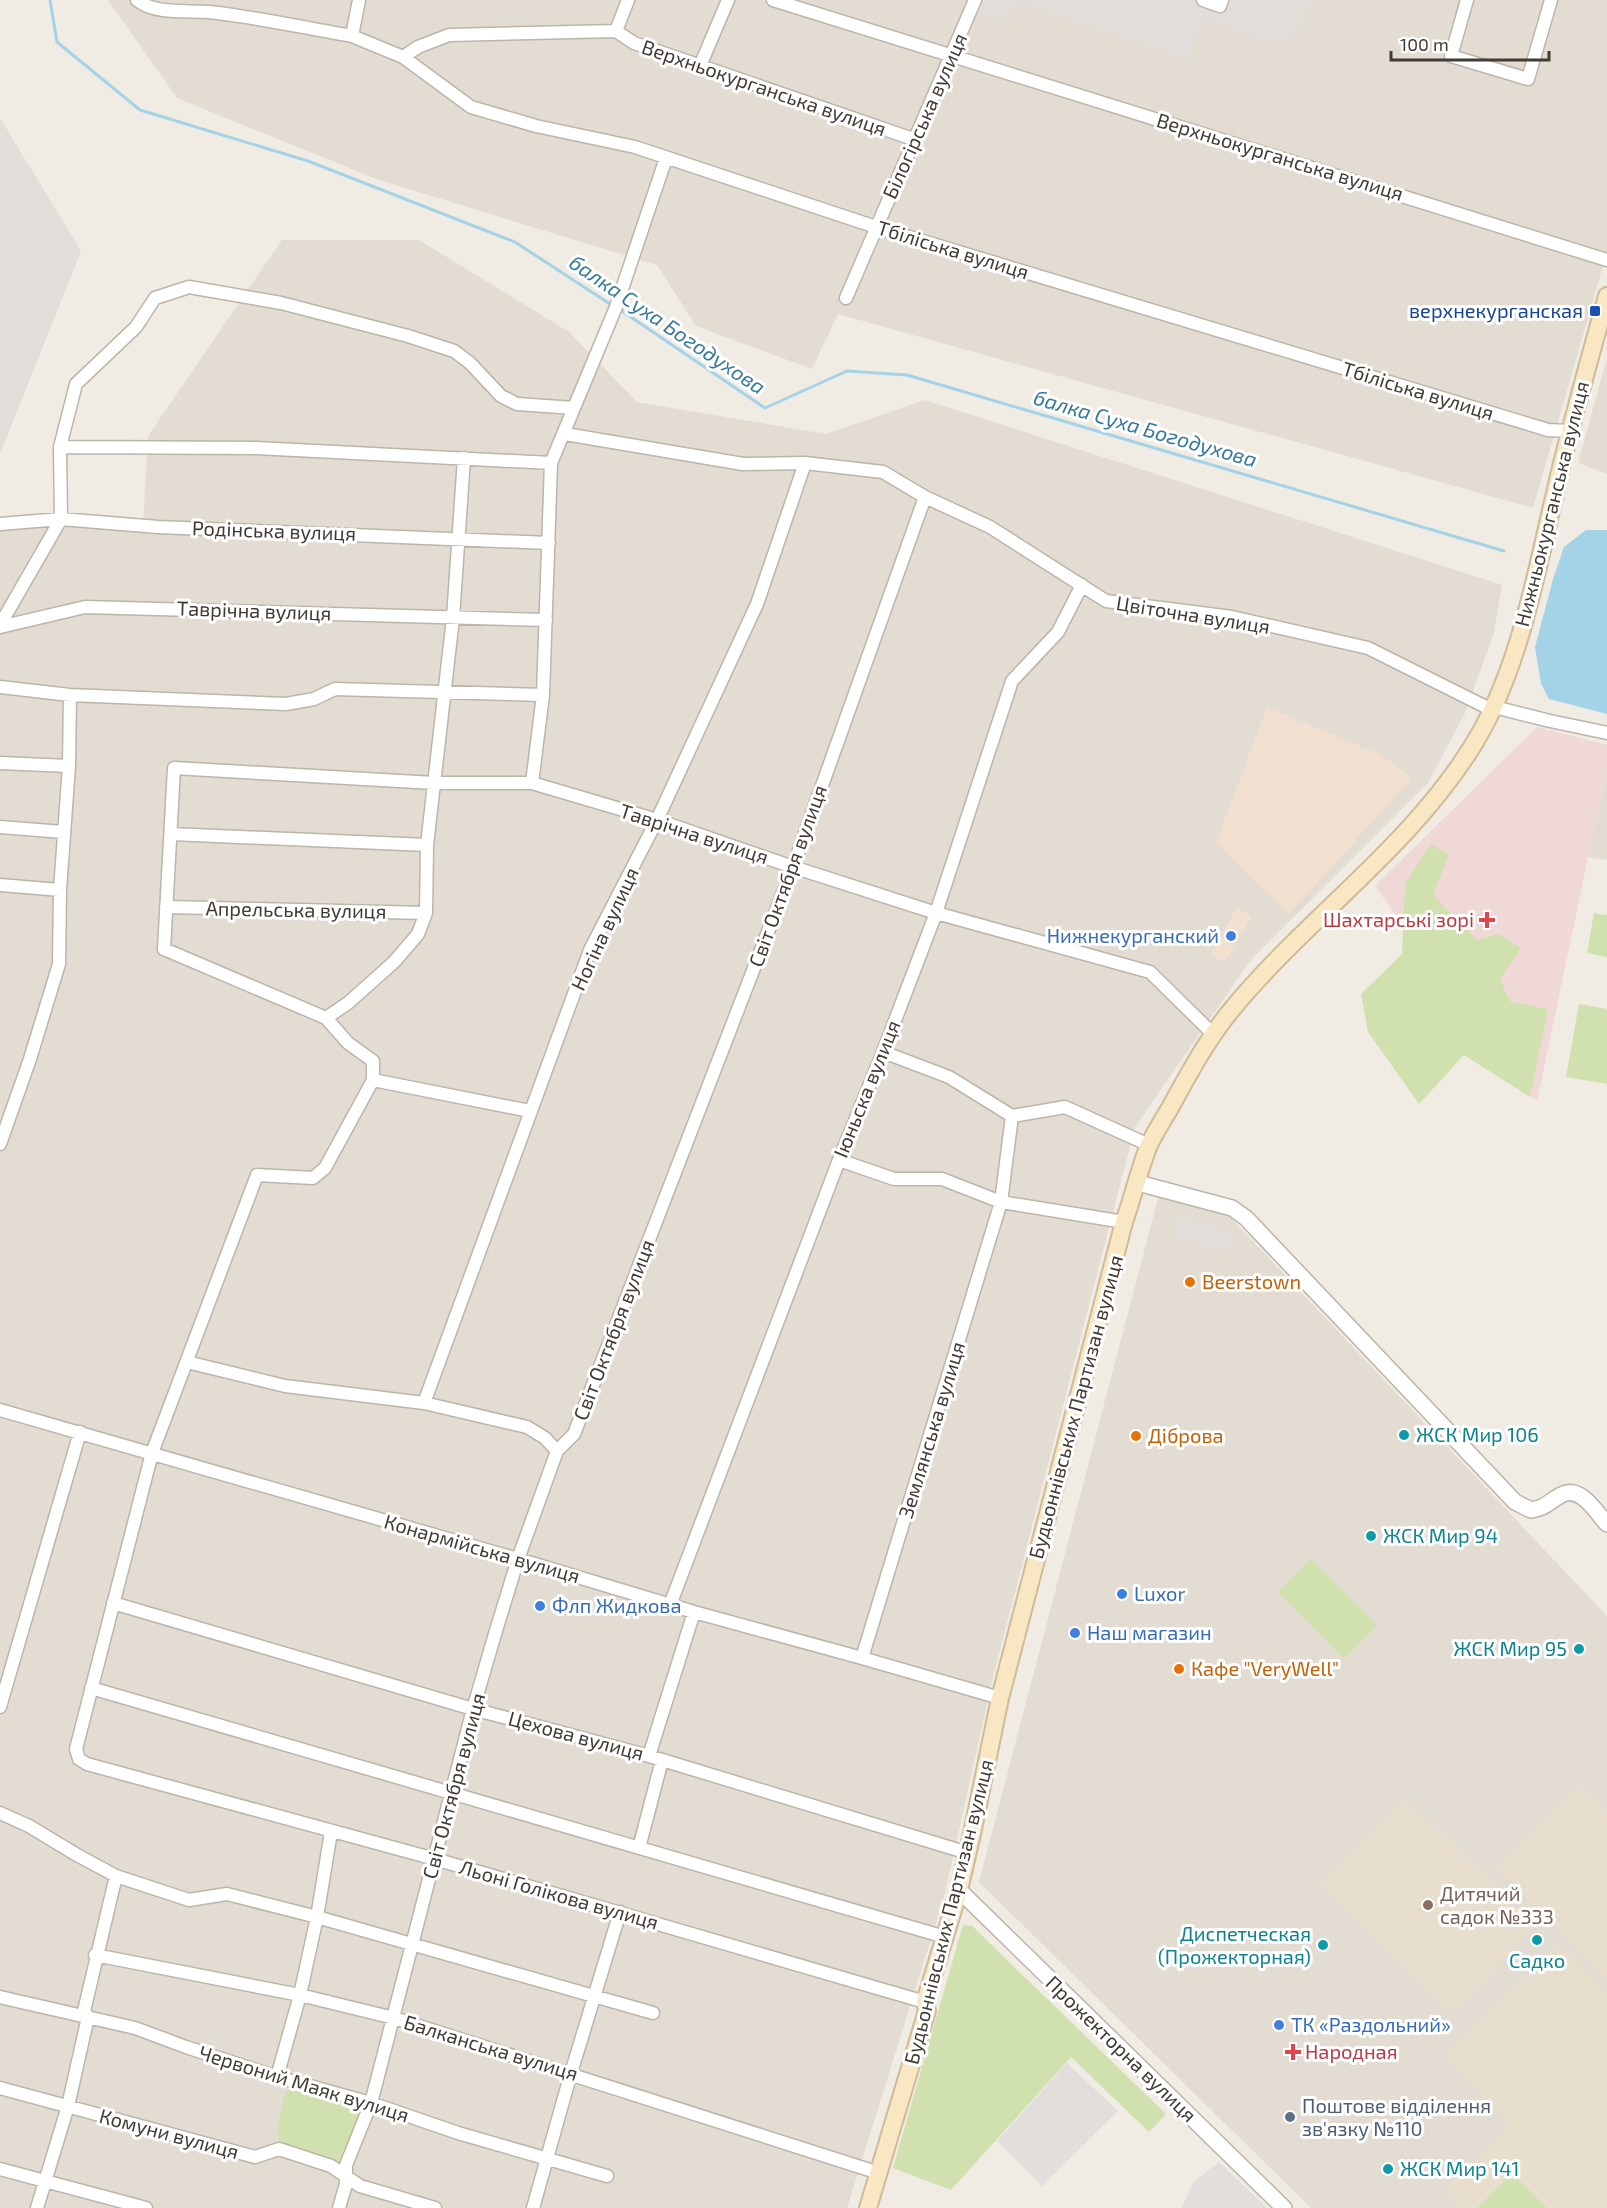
<svg xmlns="http://www.w3.org/2000/svg" width="1607" height="2208" viewBox="0 0 1607 2208" font-family="'Exo 2',sans-serif">
<rect width="100%" height="100%" fill="#f0ebe3"/>
<path fill="#e3dcd2" d="M108,0h1499v252l-74,256 -695,-194 -26,55 -116,-43 -39,-61 -281,-86 -199,-81z
M282,240h137l150,92 68,70 189,32 99,-34 577,185 -8,48 -29,80 -37,70 -178,178 -115,166 -142,550 -49,220 -97,311h-847v-1678l71,-5h72l5,-89z
M1607,358v116l-29,-11z
M1607,767v93l-19,-3z
M1162,1183l70,36 375,397v592h-296l-332,-326z"/>
<path fill="#f1dfd0" d="M1267,707l115,48 30,23 -123,136 -73,-71z
M1237,907l15,10 -28,45 -13,-8z"/>
<path fill="#e2ddd8" d="M955,0h357l-7,18 -17,25h-18l-67,-24 -15,41 -173,-58 -7,22z
M0,118l81,133 -81,203z"/>
<path fill="#e8dece" d="M1579,1787l28,29v164l-110,-112z
M1405,1799l131,127 -84,86 -131,-127z
M1559,1944l48,49v215h-145l-18,-18 66,-66 -65,-67z"/>
<path fill="#f0d8d7" d="M1537,727l70,18v22l-70,334 -71,-54 -42,-93 -49,-68z"/>
<path fill="#d0e1af" d="M1431,844l18,11 -16,40 44,45 21,-6 23,14 -21,31 10,23 38,7 -18,88 -66,-42 -45,49 -51,-72 -7,-38 41,-40 3,-70z
M1594,913l13,2v42l-20,-4z
M1579,1004l28,5v75l-41,-7z
M1311,1559l66,66 -33,33 -66,-66z
M963,1925l9,1 194,188 -17,18 -78,-75 -120,133 -58,-22z
M293,2086l69,19 -17,51 -4,5c-9,2 -58,-13 -62,-22 -4,-7 4,-39 7,-47 2,-3 4,-4 7,-6z
M1512,2173l35,35h-70z"/>
<path fill="#e1dedc" d="M1178,1216l53,17 -3,19 -54,-16z
M1067,2063l51,48 -76,75 -45,-45z
M1219,2162l48,46h-85l11,-26z"/>
<path fill="#a4d3e8" d="M1586,530h21v184l-58,-15 -8,-15 -6,-37 18,-68 11,-32z"/>
<g fill="none" stroke-linecap="round" stroke-linejoin="round">
<path stroke="#a4d3e8" stroke-width="3" d="M50,0l7,42 83,68 168,51 207,81 98,64
M619,309l146,99 82,-37 60,4 597,176"/>
<g stroke="#bdb4aa" stroke-width="15">
<path id="minor" d="M137,0c19,15 50,10 72,12 48,5 96,16 143,24
M359,0l-7,36 51,21 68,50 65,19 99,21 241,80 672,203 21,1
M773,0l834,260
M1203,0l17,6 2,-6
M1467,0l-16,56 77,23 23,-79
M616,31l12,-31
M403,57l15,-10 31,-12 167,-4 18,12 282,97
M700,66l28,-66
M846,298l129,-298
M565,434l178,30 62,-1 78,9 42,25 65,30 116,74 126,16 136,31 124,62
M60,447l196,1 295,15
M0,524l61,-5 97,8 391,16
M0,625l61,-106 -1,-72 16,-63 60,-57 19,-29 34,-11 92,16 127,33 46,15 16,12 31,33 16,8 57,4
M0,627l85,-20 461,13
M0,687l70,8 216,9 28,-5 21,-10 208,6
M1494,707l56,14 57,12
M0,763l69,3
M532,783l11,-88 8,-232 65,-156 50,-149
M0,827l63,5
M171,834l256,11
M0,885l60,5
M166,907l260,6
M326,1018l22,-15 46,-41 24,-28 8,-21 1,-68 26,-227 11,-160
M883,1052l66,25 63,39 53,-9 84,38
M373,1080l-48,88 -12,10 -56,-3 -105,278 -76,296 3,10 8,5 348,95 490,143
M530,1111l-157,-31v-19l-25,-18 -22,-25 -162,-69 10,-181 260,15h98l125,37 136,47 143,46 214,59 63,62
M0,1144l30,-85 29,-95 1,-74 9,-124 1,-71
M839,1160l55,19h48l59,23 123,20
M187,1362l98,24 139,17 103,24 18,11 12,13
M424,1403l166,-453 67,-130 100,-216 48,-141
M0,1410l518,149 176,53 168,46 138,40
M113,1603l360,106 176,47 319,97
M670,1605l169,-445 44,-108 53,-139 76,-232 46,-49 24,-47
M862,1658l139,-456 11,-86
M91,1688l854,249
M0,1707l80,-275
M649,1756l45,-144
M0,1813l29,13 48,29 39,21 73,24 38,-6 90,23 336,96
M639,1848l23,-88
M95,1955l205,40 94,23 485,155
M0,1997l135,31 51,19 91,30 94,26 87,30 149,43
M277,2077l23,-82 17,-78 14,-85
M0,2088l255,69 24,-8 52,17 29,20 75,22
M0,2169l146,39
M37,2208l31,-102 20,-89 -4,-6 32,-135
M339,2208l7,-24v-19l25,-62 102,-394 22,-75 23,-75 39,-108 17,-17 219,-567 132,-370
M533,2208l38,-135 49,-161"/>
</g>
<g stroke="#bdb4aa" stroke-width="18">
<path id="tertiary" d="M1138,1183l94,25 14,10 269,284 16,8c15,-2 17,-8 30,-15 19,-11 35,17 46,29
M959,1890l325,318"/>
</g>
<g stroke="#cfbb99" stroke-width="20">
<path id="secondary" d="M868,2208l59,-197 -2,-9 34,-112 13,-56 28,-136 124,-476c9,-25 15,-52 25,-77 6,-13 14,-25 21,-37 19,-35 38,-70 63,-100 76,-92 179,-162 242,-266 45,-75 60,-165 80,-249 15,-66 34,-132 52,-197"/>
</g>
<use href="#minor" stroke="#fff" stroke-width="12"/>
<use href="#tertiary" stroke="#fff" stroke-width="15"/>
<use href="#secondary" stroke="#f9e7c4" stroke-width="16"/>
</g>
<rect fill="#1a4fb4" stroke="#fff" stroke-width="2" x="1589" y="305" width="12" height="12" rx="3"/>
<g fill="#e0444e" stroke="#fff" stroke-width="2">
<path d="M1484 911h6v6h6v6h-6v6h-6v-6h-6v-6h6z"/>
<path d="M1290 2043h6v6h6v6h-6v6h-6v-6h-6v-6h6z"/>
</g>
<g fill="#3f7fe0" stroke="#fff" stroke-width="2">
<circle cx="1231" cy="936" r="6"/>
<circle cx="1122" cy="1594" r="6"/>
<circle cx="540" cy="1606" r="6"/>
<circle cx="1075" cy="1633" r="6"/>
<circle cx="1279" cy="2025" r="6"/>
</g>
<g fill="#e8710a" stroke="#fff" stroke-width="2">
<circle cx="1190" cy="1282" r="6"/>
<circle cx="1136" cy="1436" r="6"/>
<circle cx="1179" cy="1669" r="6"/>
</g>
<g fill="#0f9aa8" stroke="#fff" stroke-width="2">
<circle cx="1404" cy="1435" r="6"/>
<circle cx="1371" cy="1536" r="6"/>
<circle cx="1579" cy="1649" r="6"/>
<circle cx="1537" cy="1940" r="6"/>
<circle cx="1323" cy="1945" r="6"/>
<circle cx="1388" cy="2169" r="6"/>
</g>
<circle fill="#8d6e63" stroke="#fff" stroke-width="2" cx="1428" cy="1905" r="6"/>
<circle fill="#5c6f8a" stroke="#fff" stroke-width="2" cx="1290" cy="2117" r="6"/>
<g text-anchor="middle" stroke-width="6" stroke-linejoin="round" paint-order="stroke">
<g font-size="20" fill="#413b34" stroke="#fff">
<text transform="translate(764 88) rotate(19)" y="7">Верхньокурганська вулиця</text>
<text transform="translate(925 116) rotate(-66)" y="7">Білогірська вулиця</text>
<text transform="translate(1280 157) rotate(17)" y="7">Верхньокурганська вулиця</text>
<text transform="translate(953 250) rotate(17)" y="7">Тбіліська вулиця</text>
<text transform="translate(1418 391) rotate(17)" y="7">Тбіліська вулиця</text>
<text transform="translate(1552 504) rotate(-76)" y="7">Нижньокурганська вулиця</text>
<text transform="translate(274 531) rotate(2)" y="7">Родінська вулиця</text>
<text transform="translate(254 611) rotate(2)" y="7">Таврічна вулиця</text>
<text transform="translate(1193 615) rotate(9)" y="7">Цвiточна вулиця</text>
<text transform="translate(694 834) rotate(18)" y="7">Таврічна вулиця</text>
<text transform="translate(788 876) rotate(-70)" y="7">Світ Октября вулиця</text>
<text transform="translate(296 910) rotate(1)" y="7">Апрельська вулиця</text>
<text transform="translate(605 929) rotate(-65)" y="7">Ногіна вулиця</text>
<text transform="translate(867 1089) rotate(-68)" y="7">Iюньска вулиця</text>
<text transform="translate(614 1330) rotate(-69)" y="7">Світ Октября вулиця</text>
<text transform="translate(1076 1407) rotate(-75)" y="7">Будьоннівських Партизан вулиця</text>
<text transform="translate(932 1430) rotate(-73)" y="7">Землянська вулиця</text>
<text transform="translate(482 1549) rotate(16)" y="7">Конармійська вулиця</text>
<text transform="translate(576 1736) rotate(15)" y="7">Цехова вулиця</text>
<text transform="translate(454 1786) rotate(-75)" y="7">Світ Октября вулиця</text>
<text transform="translate(559 1895) rotate(16)" y="7">Льоні Голікова вулиця</text>
<text transform="translate(949 1912) rotate(-76)" y="7">Будьоннівських Партизан вулиця</text>
<text transform="translate(491 2048) rotate(17)" y="7">Балканська вулиця</text>
<text transform="translate(1121 2049) rotate(44)" y="7">Прожекторна вулиця</text>
<text transform="translate(304 2084) rotate(17)" y="7">Червоний Маяк вулиця</text>
<text transform="translate(169 2134) rotate(15)" y="7">Комуни вулиця</text>
</g>
<g font-size="20" fill="#164399" stroke="#fff" text-anchor="end">
<text x="1583" y="318">верхнекурганская</text>
</g>
<g font-size="20" fill="#be3a42" stroke="#fff" text-anchor="end">
<text x="1474" y="927">Шахтарські зорі</text>
<text x="1305" y="2059" text-anchor="start">Народная</text>
</g>
<g font-size="20" fill="#366cbe" stroke="#fff" text-anchor="start">
<text x="1219" y="943" text-anchor="end">Нижнекурганский</text>
<text x="1134" y="1601">Luxor</text>
<text x="552" y="1613">Флп Жидкова</text>
<text x="1087" y="1640">Наш магазин</text>
<text x="1291" y="2032">ТК «Раздольний»</text>
</g>
<g font-size="20" fill="#c56008" stroke="#fff" text-anchor="start">
<text x="1202" y="1289">Beerstown</text>
<text x="1148" y="1443">Діброва</text>
<text x="1191" y="1676">Кафе "VeryWell"</text>
</g>
<g font-size="20" fill="#0d838f" stroke="#fff" text-anchor="start">
<text x="1416" y="1442">ЖСК Мир 106</text>
<text x="1383" y="1543">ЖСК Мир 94</text>
<text x="1567" y="1656" text-anchor="end">ЖСК Мир 95</text>
<text x="1311" y="1941" text-anchor="end">Диспетческая<tspan x="1311" dy="23">(Прожекторная)</tspan></text>
<text x="1537" y="1968" text-anchor="middle">Садко</text>
<text x="1400" y="2176">ЖСК Мир 141</text>
</g>
<g font-size="20" fill="#785e54" stroke="#fff" text-anchor="start">
<text x="1440" y="1901">Дитячий<tspan x="1440" dy="23">садок №333</tspan></text>
</g>
<g font-size="20" fill="#4e5e75" stroke="#fff" text-anchor="start">
<text x="1302" y="2113">Поштове відділення<tspan x="1302" dy="23">зв'язку №110</tspan></text>
</g>
<g font-size="21" font-style="italic" fill="#367a9b" stroke="#fff">
<text transform="translate(667 325) rotate(34)" y="7">балка Суха Богодухова</text>
<text transform="translate(1145 429) rotate(16)" y="7">балка Суха Богодухова</text>
</g>
</g>
<path d="M1391 51v9h158v-9" fill="none" stroke="#413b34" stroke-width="3"/>
<text x="1400" y="51" font-size="18" fill="#413b34" stroke="#ffffff" stroke-width="4.5" paint-order="stroke">100 m</text>
</svg>
